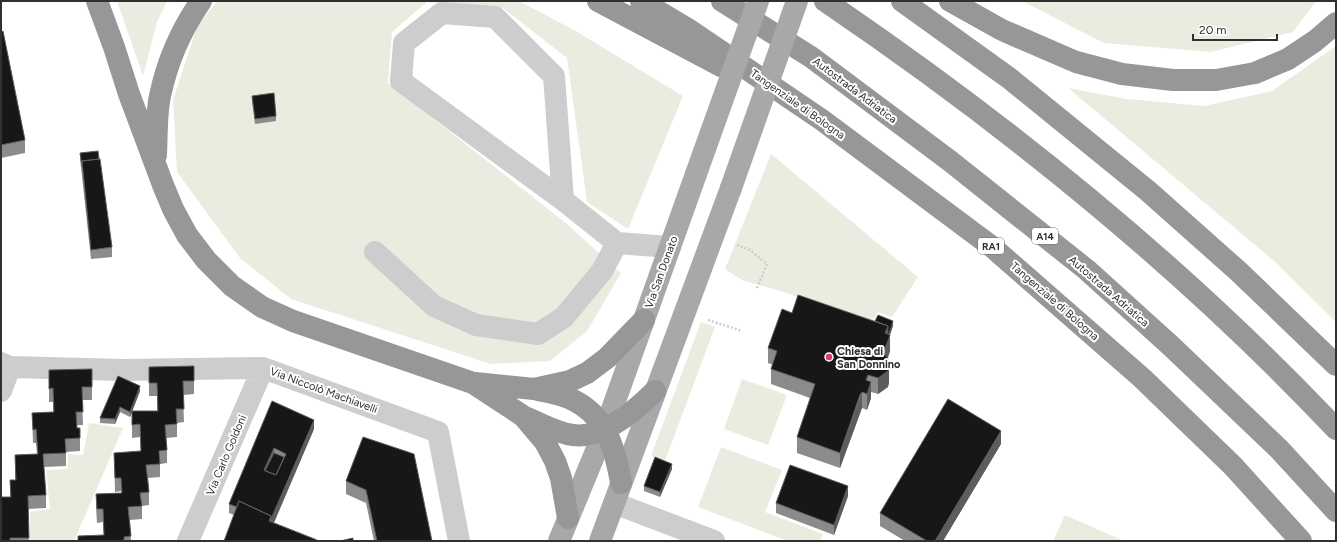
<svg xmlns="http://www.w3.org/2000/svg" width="1337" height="542" viewBox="0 0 1337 542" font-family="Figtree,sans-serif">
<rect width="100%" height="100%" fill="#fff"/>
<path fill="#e9eddf" d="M117,1h50l-10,21 -14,54z
M218,1h301l55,29 109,66 -55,133 -41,-27 -20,-144 -64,-50 -76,-6 -35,30 -4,51 179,141 54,49 -34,58 -37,30 -59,3 -200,-65 -51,-41 -63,-86 -4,-72 25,-76z
M1022,1h294l-23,31 -82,20 -107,-9z
M1336,46v276l-63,-62 -205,-172 59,11 77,7 68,-15z
M771,154l147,123 -26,40 -14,-5 -11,17 -77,-35 -48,-14 -17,-11z
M701,322l14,5 -50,134 -14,-5z
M742,379l45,16 -19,50 -44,-16z
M89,423l34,5 -49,113h-44v-29l20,-3 -4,-39 22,-1v-15l15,1z
M721,447l61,23 -17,42 58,22 -3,7h-32l-90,-34z
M1065,515l59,26h-71z"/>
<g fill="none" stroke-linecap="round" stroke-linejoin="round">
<path stroke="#cdcdcd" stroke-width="2.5" stroke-dasharray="2 2" stroke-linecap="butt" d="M737,245l13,5 17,14 -10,24
M708,320l34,11"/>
<path stroke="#cdcdcd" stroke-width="22" d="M563,200l-9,-124 -59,-59 -53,-4 -38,30 -3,38 162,119 54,43 53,4
M375,252l59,54 42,19 62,9 26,-17 38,-46 15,-28
M1,363l9,4 113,3 140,-2 175,64 21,109
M1,391l9,-24
M614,503l100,38
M188,541l75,-173"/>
<path stroke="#a8a8a8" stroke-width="22" d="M559,541l46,-112 91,-255
M600,541l131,-353"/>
<path stroke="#979797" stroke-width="22" d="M97,1l17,46 15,47 34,91 10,24 14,26 19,25 26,26 30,21 31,14 180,62 50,33 22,26 10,19 6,17 7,40
M598,1l123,65
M641,1l50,30 131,89 169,126 151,132 91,88 68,75
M722,1l89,56 139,104 137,109 84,76 108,103 57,62
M825,1c184,125 358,266 511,428
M902,1l107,77 139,113 90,80 98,94
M950,1l52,29 74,32 46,12 51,6h43l39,-7 33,-14 27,-18 21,-18
M156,155c1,-20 0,-40 4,-59 7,-34 21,-66 41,-95
M475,383l59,6 36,-8 17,-8 20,-15 37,-38
M538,390c11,2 23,4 33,9 35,16 44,49 50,84
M527,418c15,6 30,15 46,17 30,4 63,-25 82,-44"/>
<path stroke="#a8a8a8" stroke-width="22" d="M696,174l62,-173
M731,188l66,-187"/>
</g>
<path fill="#8b8b8b" d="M1,32l24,108v13l-24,5z
M252,96l24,20v5l-21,3 -3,-23z
M80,153l32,94v10l-21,2 -11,-101z
M792,313l101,13 -3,9v16l-2,7 1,24 -1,5 -10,7 -7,-2v6l-4,12 -5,-2 -22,60 -43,-15v-16l13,-39 -39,-14v-15l2,-4 -5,-2v-15z
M149,367l45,14v13l-11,1 1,27 -7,1v14l-11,1 1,12v13l-7,1v13l-12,1 1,14v13l-7,1v13l-12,1 1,21h-53l26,-6 -1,-13 -6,1 -1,-16v-13l25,-1v-2l-6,1 -1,-39 27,-2 -1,-14 -8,1v-27h25v-15h-8z
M49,370l43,17v13h-10l1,25h-6v3l3,10v13l-14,1v14l-22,1 2,28v13l-18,1 1,32h-28l9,-44v-17h5v-25l22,-1 -1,-11h-3l-1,-30 21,-1v-10h-4z
M140,391l-10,26 -10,-5 -5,12 -15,-1v-5z
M272,401l42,28 -40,94 -40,-8 -5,-2v-9z
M363,437l69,104h-58l-8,-38 -20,-9v-13z
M1001,444l-58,97h-38l-25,-15v-13z
M672,469l-12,28 -16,-6v-5z
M848,496l-14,39 -58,-22v-10z"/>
<path fill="#5d5d5d" d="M893,321v5l-8,22v-15l3,-7z
M890,335v16l-5,14v-16z
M889,366v16l-1,5 -10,7v-16z
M871,382v16l-4,12v-16z
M140,386v5l-10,26v-5z
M862,392v16l-22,60v-15z
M120,407v5l-5,12v-5z
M314,420v9l-43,100 -2,-8 2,-5z
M1001,431v13l-58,97h-8z
M274,448v10l-8,17 -2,-5z
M672,464v5l-12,28v-5z
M848,486v10l-14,39v-10z"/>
<path fill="#171717" stroke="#5d5d5d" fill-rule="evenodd" d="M3,31l22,109 -24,5v-113z
M274,93l2,23 -21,3 -3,-23z
M98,151l1,8 -17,2v5l-2,-13z
M100,159l12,88 -21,3 -9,-89z
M798,295l90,31 -3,7 5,2 -5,14 -6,-2 -1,5 7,2 3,5 1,7 -1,5 -10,7 -10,-3 -2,5 5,2 -4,12 -5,-2 -2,3 -20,58 -43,-16 18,-53 -44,-15 6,-18 -9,-3 14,-39 10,4z
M878,315l15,6 -4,13h-1v-8l-13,-5z
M194,366v15h-11l1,28h-8l1,15 -12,1 2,25 -8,1 1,13 -14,1 3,27 -9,1 2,13 -14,1 3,29 -7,1v4h-46v-5l26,-1 -1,-26h-6l-1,-15 26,-1 -1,-15h-6l-1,-25 27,-2 -1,-27 -8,1v-14h26l-1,-28h-8v-16z
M92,369v18h-10l1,25h-7l1,16h3v10l-15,1 1,14 -23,1 3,41 -18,1 1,42h-19v3h-9v-44h10l-1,-17h6l-1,-25 23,-1 -2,-25 -3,1 -1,-17 22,-1 -1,-24 -4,1v-19z
M118,376l22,10 -10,26 -10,-5 -5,12 -15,-1z
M948,399l53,32 -66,110h-8l-47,-28z
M272,401l42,19 -43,99v-3l-32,-15 -2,6 -8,-3zM274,448l12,6 -10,21 -12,-5z
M363,437l51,17 18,87h-55l-11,-51 -20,-9z
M274,453l10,4 -8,18 -11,-4z
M655,457l17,7 -12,28 -16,-6z
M790,465l58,21 -14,39 -58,-22z
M239,501l32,15 -2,5 48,19v1h-93z
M353,538v3h-13z"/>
<circle fill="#e03964" stroke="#fff" stroke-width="1.5" cx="829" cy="357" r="4"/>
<g text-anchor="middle" stroke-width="4" stroke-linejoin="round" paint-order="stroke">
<g fill="#fff" stroke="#6e6e6e" stroke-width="1">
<rect x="1032" y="228" width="26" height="16" rx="3"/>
<rect x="978" y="238" width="26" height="16" rx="3"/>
</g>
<g font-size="10" font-weight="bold" fill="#303030">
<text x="1045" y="240">A14</text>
<text x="991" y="250">RA1</text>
</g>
<g font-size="11" fill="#303030" stroke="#fff">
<text transform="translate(855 90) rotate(37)" y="4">Autostrada Adriatica</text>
<text transform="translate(798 104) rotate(35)" y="4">Tangenziale di Bologna</text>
<text transform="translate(661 272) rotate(-70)" y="4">Via San Donato</text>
<text transform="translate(1109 291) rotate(41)" y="4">Autostrada Adriatica</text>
<text transform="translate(1055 301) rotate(41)" y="4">Tangenziale di Bologna</text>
<text transform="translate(324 390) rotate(20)" y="4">Via Niccolò Machiavelli</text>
<text transform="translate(226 455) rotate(-67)" y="4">Via Carlo Goldoni</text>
</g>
<g font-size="11" font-weight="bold" fill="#303030" stroke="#fff" text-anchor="start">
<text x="837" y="355">Chiesa di<tspan x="837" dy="13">San Donnino</tspan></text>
</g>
</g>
<rect width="1337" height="542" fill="none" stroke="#303030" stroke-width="4"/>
<path d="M1193 34v6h84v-6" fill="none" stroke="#303030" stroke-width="2"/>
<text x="1199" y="34" font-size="12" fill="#303030" stroke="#ffffff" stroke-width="3" paint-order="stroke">20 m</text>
</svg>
